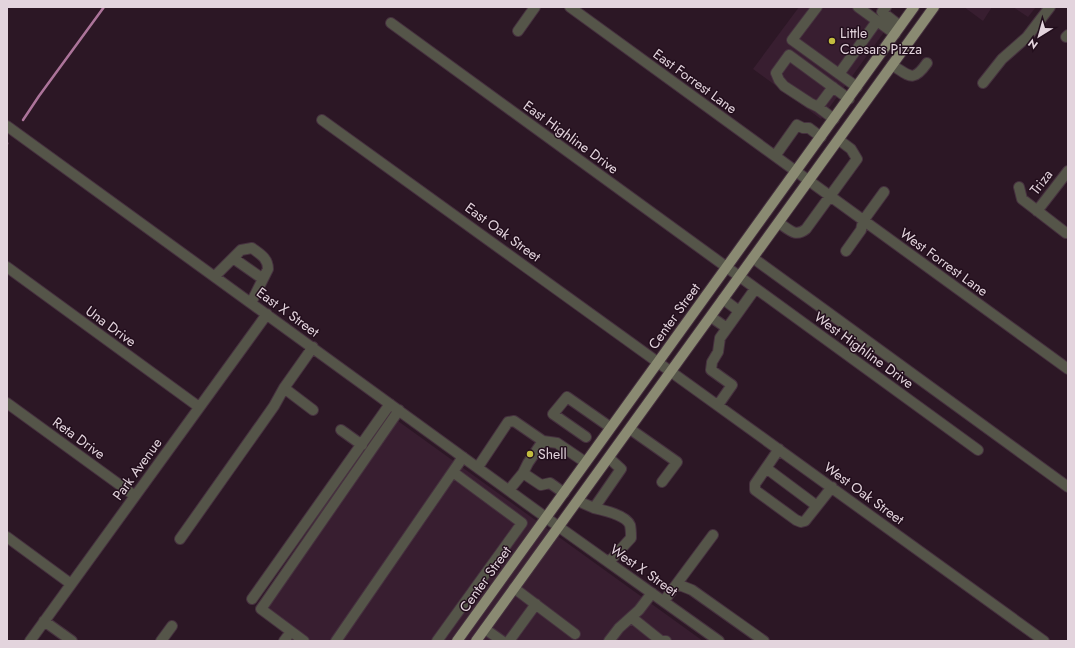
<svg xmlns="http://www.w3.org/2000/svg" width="1075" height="648" viewBox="0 0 1075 648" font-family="Jost,sans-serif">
<rect width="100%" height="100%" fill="#2c1725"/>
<path fill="#381e30" d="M799,7h67l24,17 -69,95 -68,-50z
M964,7h28l-9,14z
M1013,7h23l-8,10z
M398,421l305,220h-406l-37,-26z"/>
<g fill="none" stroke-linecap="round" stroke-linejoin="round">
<path stroke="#ac749a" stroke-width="2.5" d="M23,120l16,-24 65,-89
M7,144v-1"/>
<g stroke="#46313f" stroke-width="12">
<path id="minor" d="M570,7l498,362
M817,7l-25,33 65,47
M858,7l37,27
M886,7l-4,5 18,14
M391,23l587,427
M518,31l17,-24
M1066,37l2,-2
M892,65c18,11 21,18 35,-2
M839,74l38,-53
M983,83l19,-24 25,-22 23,-30
M818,107l15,-20
M834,119l-16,-12 -8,-4 -26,-17 -5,-6 -3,-7 13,-18 60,44
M322,120l722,521
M7,126l552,401 160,114
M775,156l22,-31 6,3h6l12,9
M1019,187l3,12 44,34h2
M1037,211l31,-40
M779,223c10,6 16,15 27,6l51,-70 -6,-10 -12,-9
M846,251l15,-21 2,-9 21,-29
M233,258l30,21
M753,258l315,229
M7,267l192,140
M215,276l26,-26 11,-2c8,6 16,10 16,21l-17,34
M723,299l16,12
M711,317l16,11
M284,388l29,22
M7,403l128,93
M718,405l14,-20 -21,-15 1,-8 6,-10 2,-14 35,-49
M630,429l47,33 -15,20
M341,430l21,15
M586,437l-33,-23 14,-17 43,30
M779,449l-24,35v6l41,30 5,2 4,-1 27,-34
M478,467l30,-45 6,-1 29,20 14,2 28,19
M766,468l51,38
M523,473l5,-10 15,-22
M509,490l14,-17 18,12 9,-2 14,10
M578,501l16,7 27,-39 -12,-11
M594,508c9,2 32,7 36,17 1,4 1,9 1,13l-22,24
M7,537l64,47
M180,539l94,-133 10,-18 29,-41
M677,584l15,6 72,51
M514,588l61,46
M252,599l138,-195
M664,601l49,-66
M631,617l30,24h5
M44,621l28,20
M485,629l17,12
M30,641l237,-327
M161,641l11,-15
M284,641l3,-4
M304,641l-43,-32 138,-199
M336,641l127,-184
M437,641l85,-118 -69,-51
M509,641l27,-37
M609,641l10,-13 20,-18 13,-17"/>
</g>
<g stroke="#46313f" stroke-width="12">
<path id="major" d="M457,641l457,-634
M476,641l458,-634"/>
</g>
<use href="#minor" stroke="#555549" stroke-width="10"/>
<use href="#major" stroke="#8a8a72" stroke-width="10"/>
</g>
<g fill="#c3bd3f" stroke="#220e1c" stroke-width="1.5">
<circle cx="832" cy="41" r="4"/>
<circle cx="530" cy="454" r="4"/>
</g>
<g text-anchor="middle" stroke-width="3" stroke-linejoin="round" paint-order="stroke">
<g font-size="14" fill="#e3d4dd" stroke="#220e1c" text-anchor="start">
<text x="840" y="38">Little<tspan x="840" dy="16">Caesars Pizza</tspan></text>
<text x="538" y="459">Shell</text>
</g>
<g font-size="14" fill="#e3d4dd" stroke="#220e1c">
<text transform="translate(695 81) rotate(36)" y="5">East Forrest Lane</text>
<text transform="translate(571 137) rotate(36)" y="5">East Highline Drive</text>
<text transform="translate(1041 182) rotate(-52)" y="5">Triza</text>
<text transform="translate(503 232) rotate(36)" y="5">East Oak Street</text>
<text transform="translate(944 262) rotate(36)" y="5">West Forrest Lane</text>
<text transform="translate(288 312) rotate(36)" y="5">East X Street</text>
<text transform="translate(674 316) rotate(-54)" y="5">Center Street</text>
<text transform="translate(111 326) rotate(36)" y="5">Una Drive</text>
<text transform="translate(864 350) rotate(36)" y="5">West Highline Drive</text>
<text transform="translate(79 438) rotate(36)" y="5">Reta Drive</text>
<text transform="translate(137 469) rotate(-54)" y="5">Park Avenue</text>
<text transform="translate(864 493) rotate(36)" y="5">West Oak Street</text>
<text transform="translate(644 570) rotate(35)" y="5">West X Street</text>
<text transform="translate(485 579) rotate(-54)" y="5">Center Street</text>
</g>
</g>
<rect width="1075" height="648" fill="none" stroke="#e3d4dd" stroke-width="16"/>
<g transform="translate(1039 36) rotate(217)" stroke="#220e1c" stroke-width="3" paint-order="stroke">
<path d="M0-3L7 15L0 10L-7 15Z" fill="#e3d4dd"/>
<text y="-6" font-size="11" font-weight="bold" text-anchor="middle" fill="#e3d4dd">N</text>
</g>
</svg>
